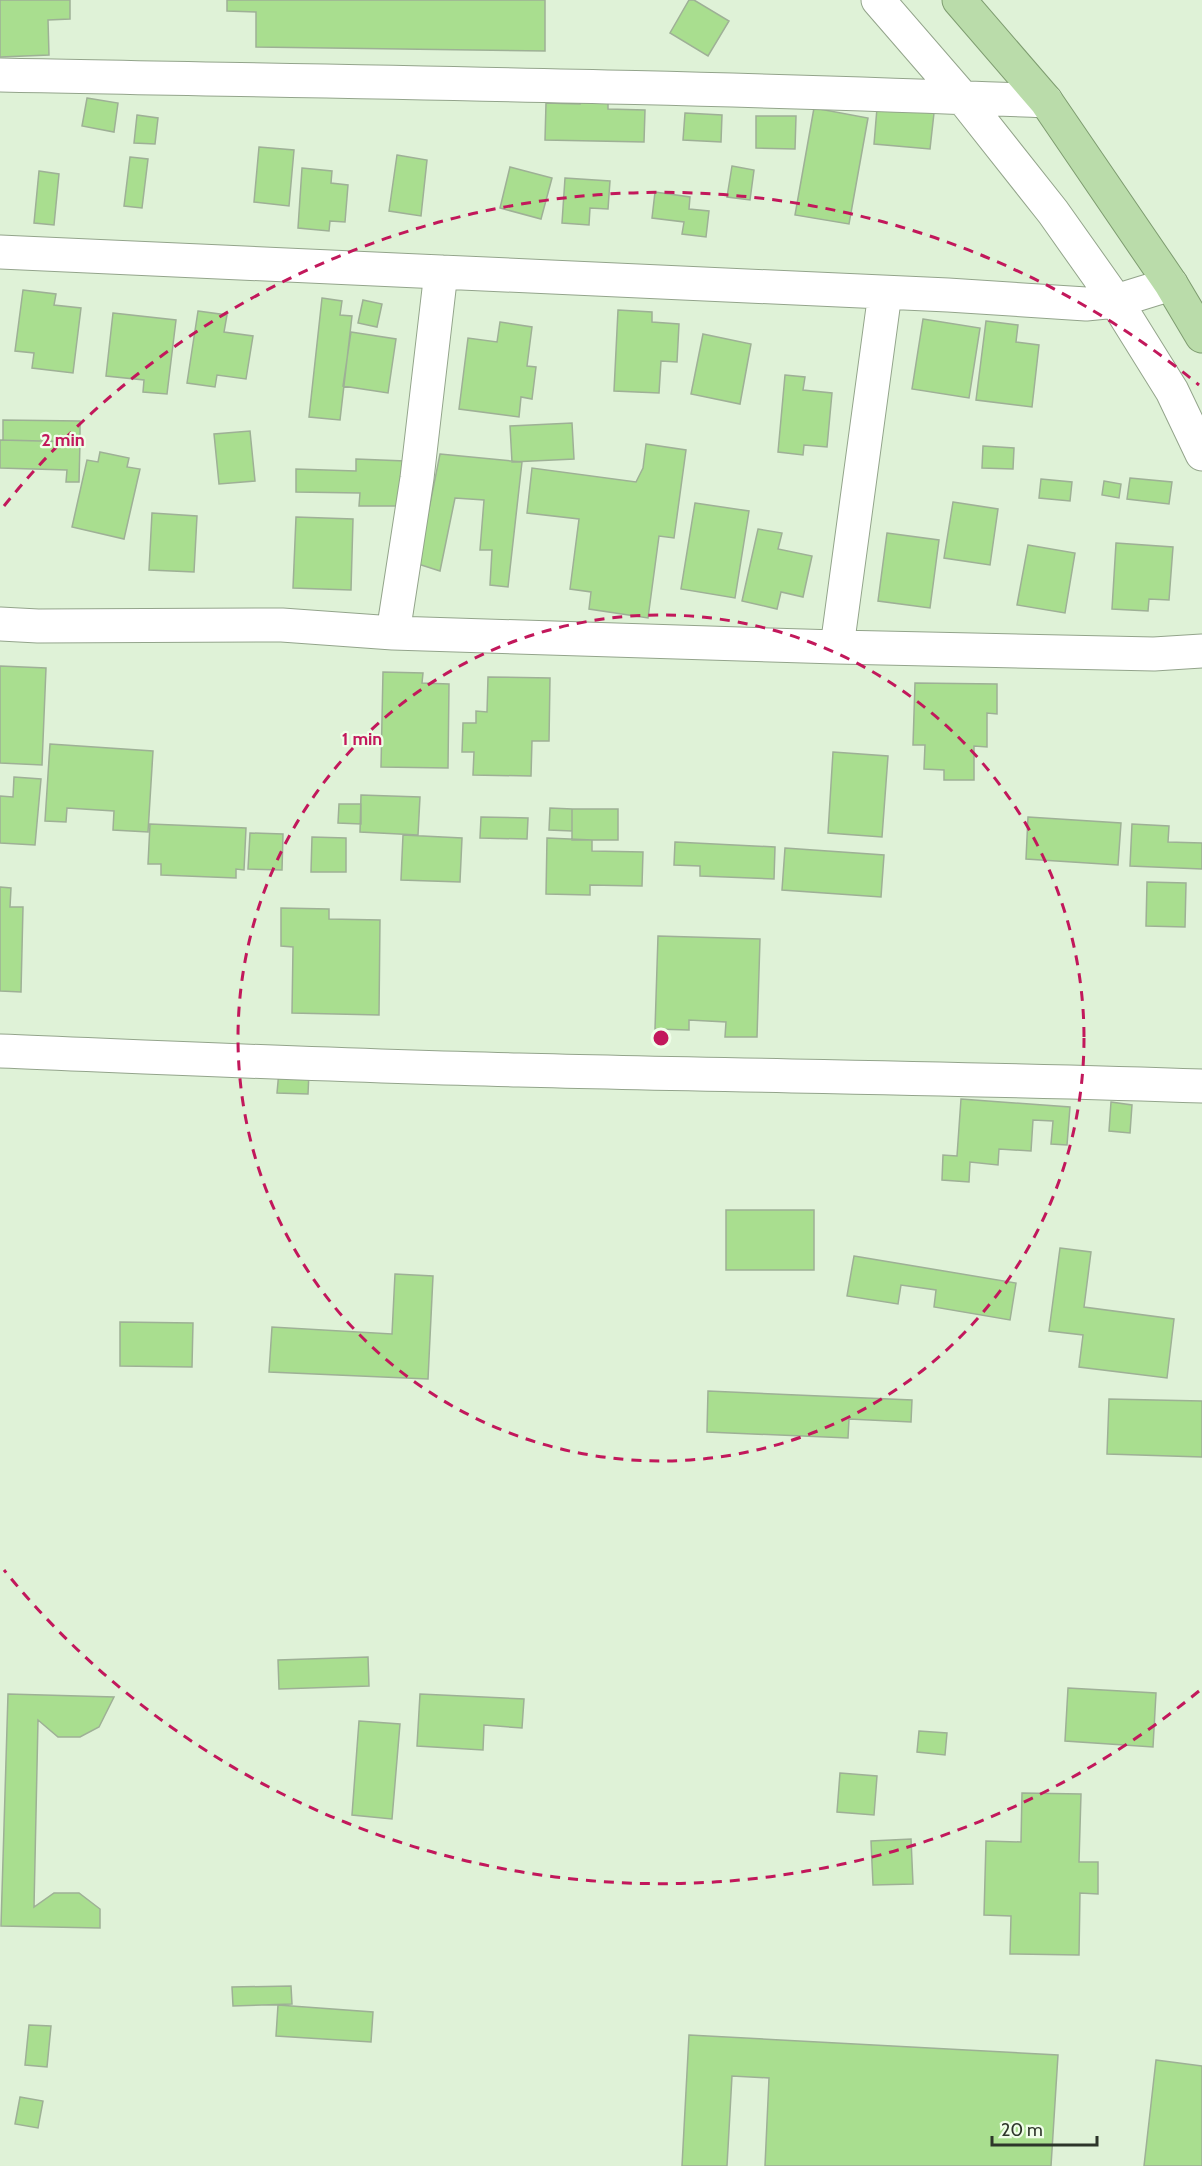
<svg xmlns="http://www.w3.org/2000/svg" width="1202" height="2166" viewBox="0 0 1202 2166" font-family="Cabin,sans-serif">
<rect width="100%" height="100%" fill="#dff2d7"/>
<path fill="#a9de8f" stroke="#9eb096" stroke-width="1.5" d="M0,0h70v19l-22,1 1,35 -49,2z
M227,0h318v51l-289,-4v-35l-29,-1z
M689,0h5l35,21 -21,35 -38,-23z
M580,88l28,1v20l37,1 -1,32 -99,-2 1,-37 34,1z
M87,98l31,5 -4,29 -32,-6z
M814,108l54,10 -19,106 -54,-9z
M877,108l57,5 -4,36 -56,-5z
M685,113l37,2 -1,27 -38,-2z
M137,115l21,3 -3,26 -21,-1z
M756,116h40l-1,33 -39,-1z
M259,147l35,3 -5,56 -35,-4z
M397,155l30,5 -6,56 -32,-5z
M130,157l18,2 -6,49 -18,-2z
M732,166l22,4 -4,30 -23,-3z
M510,167l42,11 -11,41 -41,-11z
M302,168l30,3 -1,12 17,2 -3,37 -15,-1 -1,10 -31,-3z
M39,171l20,3 -5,51 -20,-2z
M565,178l45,3 -2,28 -18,-1 -1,17 -27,-2z
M655,192l35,5 -1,12 20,2 -3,26 -24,-3 2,-12 -32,-4z
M23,290l33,4 -2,11 27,3 -8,65 -41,-5 2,-15 -19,-2z
M322,298l20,3 -2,14 12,1 -12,104 -31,-3z
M363,300l19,4 -5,23 -19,-4z
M618,310l34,2v10l27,2 -2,38 -16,-1 -2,32 -45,-2z
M198,311l29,4 -3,17 29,4 -7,43 -29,-4 -2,12 -28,-4z
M113,313l63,7 -9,74 -24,-2 1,-12 -38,-4z
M923,319l57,9 -11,70 -57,-9z
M986,321l32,4 -2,17 23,3 -7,62 -56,-7z
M500,322l32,5 -5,39 9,1 -4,32 -11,-2 -2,20 -60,-8 9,-71 29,4z
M351,332l45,7 -8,54 -45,-7z
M703,334l48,10 -11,60 -49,-10z
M785,375l20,2 -2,13 29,3 -5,54 -23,-2 -1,10 -25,-3z
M3,420l77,1v21l-77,-2z
M572,423l2,36 -62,3 -2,-36z
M250,431l5,50 -36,3 -5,-50z
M0,440l80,2 -1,40h-13l1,-12 -67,-2z
M646,444l40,6 -12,88 -15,-2 -11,82 -59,-9 2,-17 -21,-3 9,-70 -52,-6 5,-45 104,14 7,-14z
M983,446l31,2 -1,21 -31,-1z
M100,452l29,6 -2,9 13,2 -16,70 -52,-12 15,-67 11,2z
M440,454l82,8 -14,125 -18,-2 2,-35h-12l4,-50 -29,-2 -15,73 -22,-7z
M356,459l49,2 -1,45h-45l1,-13 -64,-1v-23l60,2z
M1130,478l42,4 -3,22 -42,-5z
M1041,479l31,3 -2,19 -31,-3z
M1104,481l17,3 -2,14 -17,-3z
M953,502l45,7 -8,56 -46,-7z
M695,503l54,8 -14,87 -54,-9z
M152,513l45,3 -3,56 -45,-2z
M296,517l57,2 -2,71 -58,-2z
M758,529l24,4 -4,16 34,7 -9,41 -22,-5 -4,17 -35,-8z
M887,533l52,7 -9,68 -52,-7z
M1116,543l57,4 -4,53 -20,-1 -1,12 -36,-2z
M1028,545l47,8 -10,60 -48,-8z
M0,666l46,2 -4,97 -42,-2z
M383,672l40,1 -1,10 27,1 -1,84 -67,-1z
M488,677l62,1 -1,63h-17l-1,35 -58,-1 1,-23h-12l1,-29h13v-12l11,1z
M915,683l82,1v30l-10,-1v34l-13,-1v34h-30v-10l-20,-1 1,-24h-12z
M50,744l103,7 -5,81 -35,-2 1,-19 -47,-3 -1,14 -21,-1z
M833,752l55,4 -6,81 -54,-4z
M14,777l27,2 -6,66 -35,-2v-47l13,1z
M361,795l59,2 -2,38 -58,-3z
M339,804h22v20l-23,-1z
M550,808l22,1v22l-23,-1z
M572,809h46v31h-46z
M481,817l47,1 -1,21 -47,-1z
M1028,817l93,6 -3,42 -92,-6z
M150,824l96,4 -2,42 -8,-1v9l-75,-3v-11h-13z
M1132,824l37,2 -1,16 34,1v26l-72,-3z
M250,833l33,1 -1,36 -34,-1z
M403,835l59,3 -2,44 -59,-2z
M312,837l34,1v34h-35z
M547,838l45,2v11l51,1 -1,34 -52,-1v10l-44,-1z
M675,842l100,5 -1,32 -74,-3v-10l-26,-1z
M785,848l99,7 -3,42 -99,-7z
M1147,882l39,1 -1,44 -39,-1z
M0,887l11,1 -1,19h13l-2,85 -21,-1z
M281,908l48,1v10l51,1 -1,95 -87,-2 1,-66 -12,-1z
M658,936l102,3 -3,98h-32l1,-15 -37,-2v10l-34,-1z
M279,1071l30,1 -1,22 -31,-1z
M961,1099l109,8 -3,38 -16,-1 2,-23 -20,-1 -2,31 -32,-2 -1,16 -28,-3 -1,20 -27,-2 1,-25 14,1z
M1111,1102l21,3 -2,28 -21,-2z
M726,1210h88v60h-88z
M1060,1248l31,4 -7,55 90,12 -7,59 -88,-11 4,-32 -34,-4z
M854,1256l162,27 -6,37 -76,-13 2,-17 -35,-5 -3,19 -51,-8z
M395,1274l38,2 -5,103 -159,-7 3,-45 120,7z
M120,1322l73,1 -1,44 -72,-1z
M708,1391l204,9 -1,22 -62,-3 -1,19 -141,-6z
M1109,1399l93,2v56l-95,-3z
M368,1657l1,29 -90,3 -1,-29z
M1068,1688l88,5 -3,54 -88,-6z
M8,1694l106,3 -15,30 -19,10h-22l-20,-17 -4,187 20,-14h25l21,16v19l-99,-2z
M420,1694l104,5 -2,29 -38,-3 -1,25 -66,-4z
M359,1721l41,3 -8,95 -40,-4z
M919,1731l28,2 -2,22 -28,-3z
M840,1773l37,3 -3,39 -37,-3z
M1022,1793l59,1 -2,68h19v32l-18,-1 -1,62 -69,-1 1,-38 -27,-1 2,-74 35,1z
M911,1839l2,45 -40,1 -2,-44z
M291,1986l1,18 -59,2 -1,-19z
M278,2005l95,7 -2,30 -95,-6z
M29,2025l22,1 -4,41 -22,-2z
M689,2035l369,20 -7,111h-286l4,-88 -37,-2 -5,90h-45z
M1156,2060l46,6v100h-58z
M20,2097l23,4 -5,27 -23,-4z"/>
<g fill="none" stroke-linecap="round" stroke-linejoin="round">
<g stroke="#93a48b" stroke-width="35">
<path id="minor" d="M878,0l84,97 91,115 63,89 56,90 30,63
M0,75c349,7 698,11 1046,26
M0,252l948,43 138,9 30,-3 55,-17
M0,624l38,2 244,-1 111,8 444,14 317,7 48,-3
M393,633l24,-155 24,-206
M837,647l48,-354
M0,1051c173,7 346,15 519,19 228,6 455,8 683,16"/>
</g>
<g stroke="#7e9c70" stroke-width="35">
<path id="trunk" d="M959,0l87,101 125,183 31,52"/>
</g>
<use href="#minor" stroke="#fff" stroke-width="33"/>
<use href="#trunk" stroke="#badcaa" stroke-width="33"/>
</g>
<g fill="none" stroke="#c2185b" stroke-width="3" stroke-dasharray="10 8">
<circle cx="661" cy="1038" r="423"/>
<path d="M1199 1691A846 846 0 0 1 4 1570M4 506A846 846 0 0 1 1199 385"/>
</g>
<circle cx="661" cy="1038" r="9" fill="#c2185b" stroke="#effee8" stroke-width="3"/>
<g font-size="18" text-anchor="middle" font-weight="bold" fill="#c2185b" stroke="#effee8" stroke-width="4.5" stroke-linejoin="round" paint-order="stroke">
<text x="63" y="446">2 min</text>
<text x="362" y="745">1 min</text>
</g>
<path d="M992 2136v9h105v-9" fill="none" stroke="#2d352a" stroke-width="3"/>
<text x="1001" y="2136" font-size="18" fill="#2d352a" stroke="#effee8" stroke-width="4.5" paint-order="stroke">20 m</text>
</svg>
